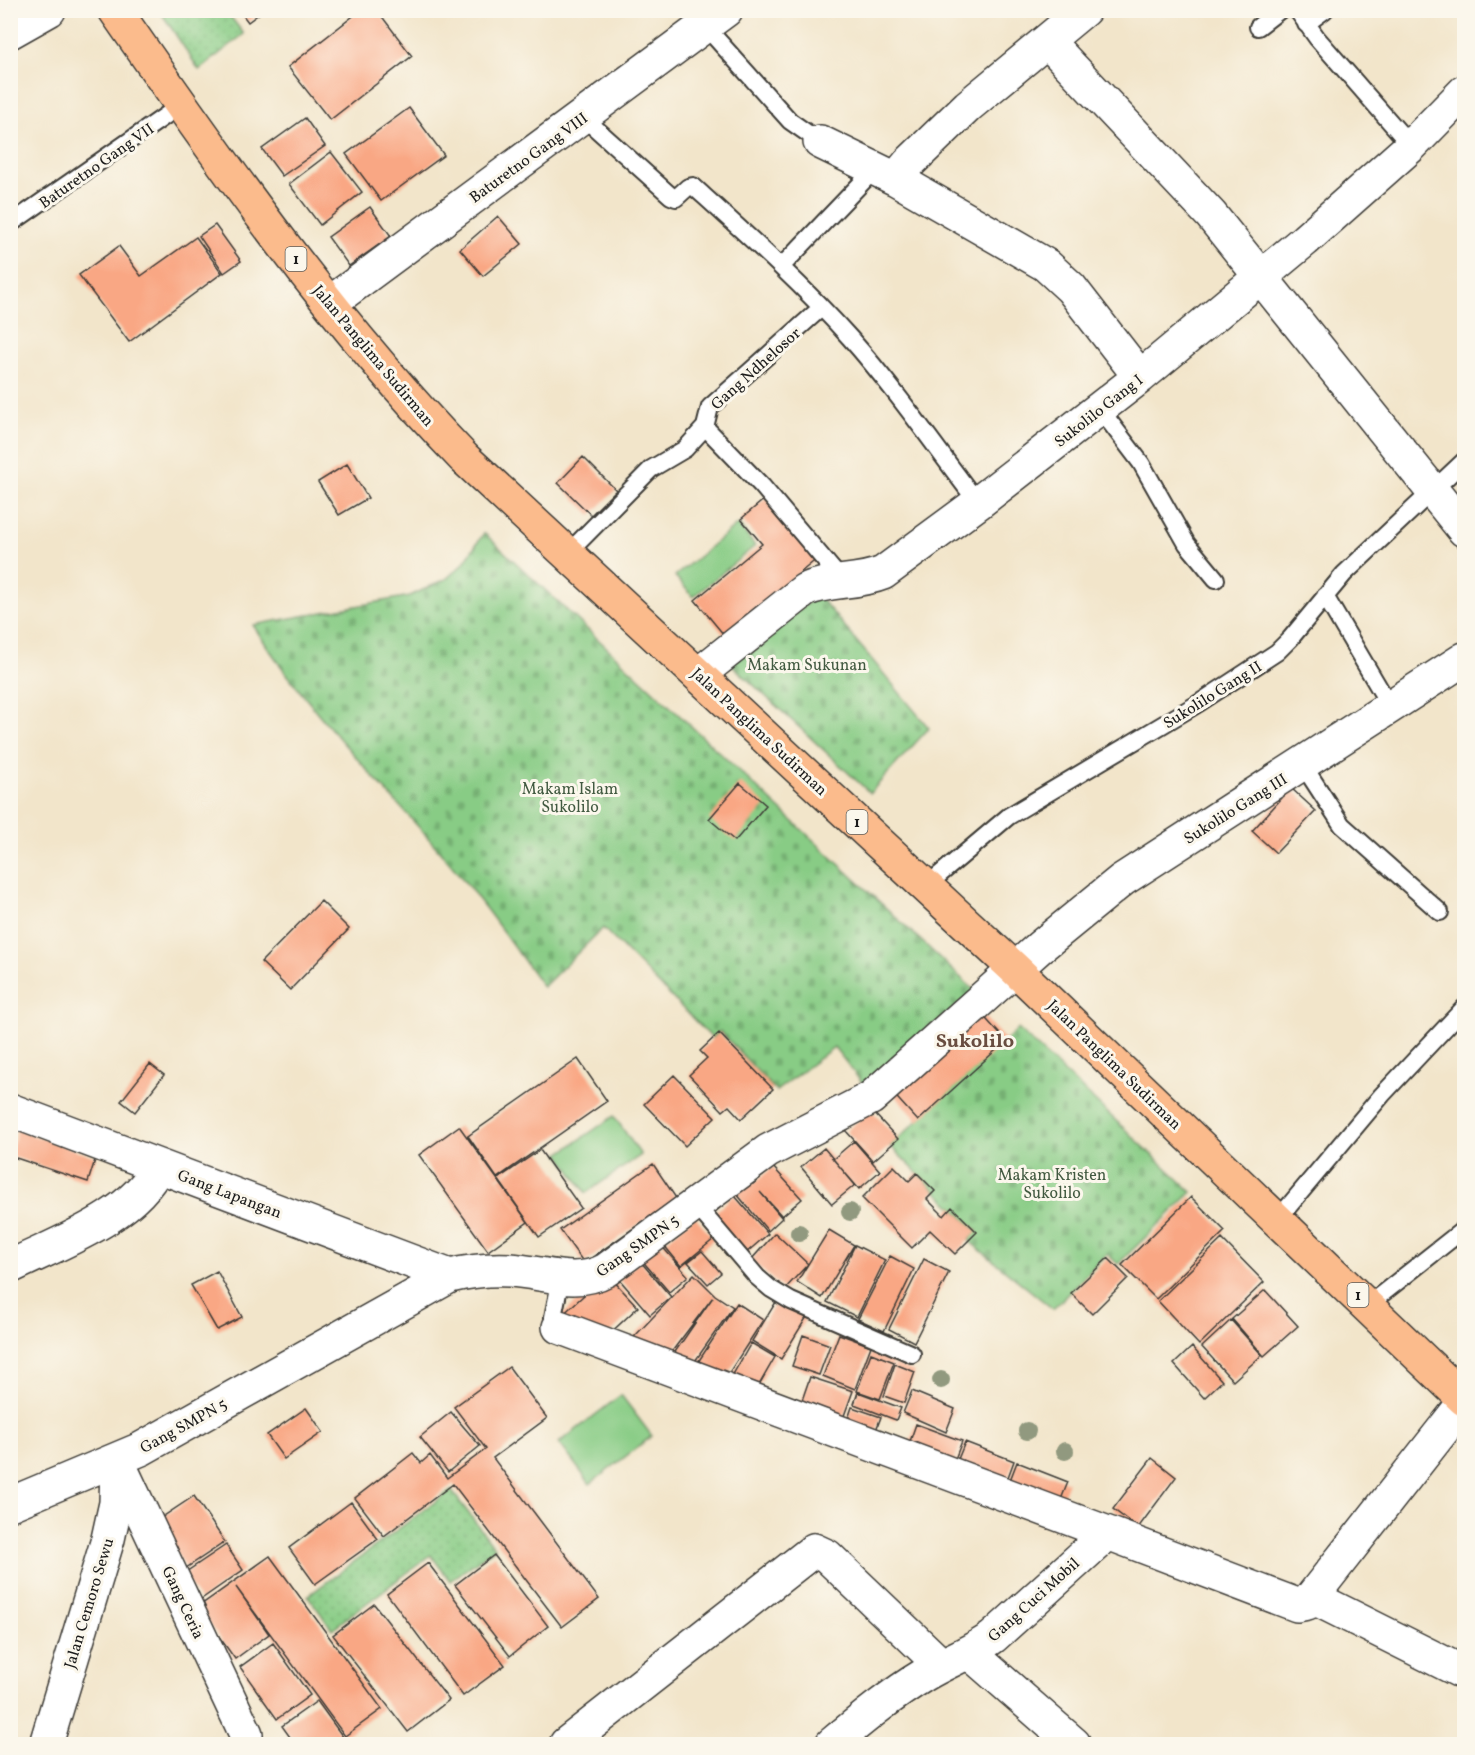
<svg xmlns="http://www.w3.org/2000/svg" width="1475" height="1755" viewBox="0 0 1475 1755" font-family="Vollkorn,serif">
<defs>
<pattern id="cemetery-stones" width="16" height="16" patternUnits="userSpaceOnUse" patternTransform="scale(1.5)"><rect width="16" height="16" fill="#88cc85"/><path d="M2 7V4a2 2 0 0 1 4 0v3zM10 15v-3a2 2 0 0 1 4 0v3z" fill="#75af72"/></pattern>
<pattern id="garden-dots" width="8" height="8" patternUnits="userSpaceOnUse" patternTransform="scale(1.5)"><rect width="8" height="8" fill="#88cc85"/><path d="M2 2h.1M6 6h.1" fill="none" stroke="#75af72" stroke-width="1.8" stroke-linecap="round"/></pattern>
</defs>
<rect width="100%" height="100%" fill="#fbf7ec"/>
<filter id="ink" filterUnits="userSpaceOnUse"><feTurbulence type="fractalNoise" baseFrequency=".0167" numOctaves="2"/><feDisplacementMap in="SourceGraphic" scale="12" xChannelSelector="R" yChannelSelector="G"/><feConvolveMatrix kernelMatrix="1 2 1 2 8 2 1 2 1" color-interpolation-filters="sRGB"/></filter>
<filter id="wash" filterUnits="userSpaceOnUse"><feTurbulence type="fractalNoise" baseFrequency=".008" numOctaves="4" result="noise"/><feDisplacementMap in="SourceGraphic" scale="24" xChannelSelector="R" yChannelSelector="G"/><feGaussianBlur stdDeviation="1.35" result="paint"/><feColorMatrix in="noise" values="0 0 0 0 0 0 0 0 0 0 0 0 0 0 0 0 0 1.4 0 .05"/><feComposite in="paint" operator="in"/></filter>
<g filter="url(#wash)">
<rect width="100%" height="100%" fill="#f2e5ca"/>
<path fill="url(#cemetery-stones)" stroke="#527450" stroke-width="1.5" d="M484,533l491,458 -112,93 -29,-37 -58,44 -56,-60 -8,7 -109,-110 -60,59c-38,-53 -76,-106 -120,-155 -60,-67 -122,-131 -170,-207l157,-29 36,-17 17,-15z
M818,595l111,133 -59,65 -140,-130z
M1018,1029l174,163 -74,72 -11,-10 -54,55 -84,-68 8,-10 -87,-85z"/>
<path fill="#88cc85" stroke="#527450" stroke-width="1.5" d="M738,524l17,22 -62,51 -18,-21z
M614,1116l27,39 -55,38 -27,-39z
M621,1395l31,41 -62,48 -31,-41z"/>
<path fill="url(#garden-dots)" stroke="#527450" stroke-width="1.5" d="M160,11h66l18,23 -45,36z
M451,1490l44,58 -45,33 -19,-26 -99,74 -24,-33z"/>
<g id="blocks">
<path fill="#f9a784" d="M239,10h25l-16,12z
M361,10h16l35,46 -82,64 -42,-53z
M409,108l35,47 -63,46 -35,-47z
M305,118l20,28 -43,30 -20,-27z
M331,152l31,40 -42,33 -31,-41z
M370,207l21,29 -42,30 -21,-29z
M498,216l24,28 -39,32 -23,-27z
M215,225l26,36 -17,12 -25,-37z
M196,237l26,36 -93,69 -50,-67 40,-29 22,30z
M583,457l33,33 -25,25 -33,-32z
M347,464l21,34 -29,17 -21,-33z
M767,497l51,61 -94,77 -29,-35 67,-56 -21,-25z
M740,783l26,22 -31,36 -26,-22z
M1291,788l25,23 -40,42 -24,-22z
M321,901l28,28 -59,61 -29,-28z
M978,1010l28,31 -88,80 -28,-31z
M719,1033l54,56 -32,30 -12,-13 -6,5 -34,-36 18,-17 -7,-7z
M578,1059l29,42 -110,77 -29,-42z
M150,1064l14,11 -29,37 -14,-11z
M674,1075l41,42 -30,29 -41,-42z
M871,1110l27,29 -25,22 -27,-30z
M459,1126l69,96 -40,29 -69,-96z
M17,1130l79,27 -8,25 -78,-26z
M854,1141l26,30 -21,18 -26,-30z
M824,1148l31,37 -23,19 -31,-37z
M540,1150l41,58 -42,29 -41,-58z
M653,1164l23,34 -92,65 -24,-33z
M894,1166l15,15 8,-8 18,18 -8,8 17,17 8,-9 25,25 -22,22 -25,-24 -18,18 -50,-50z
M773,1167l29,32 -20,17 -22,-24 22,26 -14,13 -32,-38 14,-12 3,3z
M734,1195l34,39 -22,19 -34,-38z
M1191,1197l34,34 -69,68 -34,-34z
M695,1216l19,23 -33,27 -18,-22z
M829,1230l25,15 -32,53 -25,-16z
M775,1233l33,31 -24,26 -33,-30z
M1222,1239l42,43 -65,63 -41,-44z
M659,1243l29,33 -19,16 -29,-34z
M855,1245l30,15 -28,57 -30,-15z
M702,1251l19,22 -13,11 -20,-22z
M890,1256l24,13 -30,62 -26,-12z
M1108,1258l20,20 -36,36 -21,-21z
M924,1259l25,13 -35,70 -25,-13z
M640,1261l31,36 -21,18 -31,-36z
M217,1271l25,46 -25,13 -26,-45z
M607,1274l31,33 -33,31 -46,-20z
M694,1274l21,21 18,12 -40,57 -18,-12 38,-55 -46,61 -34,-20z
M1265,1290l33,36 -34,30 -32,-37z
M779,1297l29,18 -27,44 -29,-18z
M737,1303l26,17 -38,59 -27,-17z
M1231,1320l31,35 -29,26 -31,-34z
M839,1334l32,12 -16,43 -32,-13z
M803,1335l27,10 -11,30 -27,-9z
M751,1343l24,14 -20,35 -24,-14z
M1192,1347l30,34 -18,17 -30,-34z
M871,1353l23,9 -14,37 -23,-8z
M895,1364l20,8 -11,31 -20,-7z
M509,1367l38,51 -54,40 106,141 -37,28 -109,-143 -69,52 -29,-38 58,-45 8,10 9,-8 17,23 39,-29 -32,-42z
M810,1377l43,14 -12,33 -42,-15z
M912,1391l43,18 -9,23 -43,-19z
M858,1392l43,16 -5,12 -42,-16z
M852,1407l29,10 -8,21 -28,-10z
M306,1408l17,24 -39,27 -17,-24z
M451,1412l29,34 -32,26 -28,-35z
M916,1424l46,17 -10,26 -45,-17z
M965,1442l49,19 -10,27 -50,-19z
M1152,1458l24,19 -38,51 -25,-19z
M1017,1462l51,20 -10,25 -51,-19z
M194,1496l31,46 -39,26 -31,-46z
M351,1502l27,37 -63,45 -26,-36z
M226,1545l17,25 -43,30 -17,-26z
M494,1555l54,71 -38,30 -55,-71z
M270,1556l112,153 -37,27 -109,-149 33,47 -34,25 -37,-52z
M428,1563l77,102 -42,31 -76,-102z
M374,1604l75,96 -41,32 -75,-97z
M273,1643l37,52 -33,24 -37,-52z
M317,1701l31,43h-53l-13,-18z"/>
</g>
</g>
<g filter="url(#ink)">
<use href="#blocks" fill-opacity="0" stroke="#3c3a36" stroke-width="1.5"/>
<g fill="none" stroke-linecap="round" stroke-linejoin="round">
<g stroke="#3c3a36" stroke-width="20">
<path id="service" d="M1297,10l20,28 94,108
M1306,24l19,-14
M705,26l85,95 30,21
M1258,27l22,-17
M583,117l88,79 5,2 12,-11 5,-1c54,49 109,98 157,152 46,52 86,110 128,165
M10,224l171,-119
M781,267l94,-98
M1100,409l41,54 46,81 29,35
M705,427l57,59 81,96
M568,553l83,-84 34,-20 20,-22 5,-20 111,-99
M1325,596l66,112
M1303,765l39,60 98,87
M926,886l83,-70 190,-113 78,-51 13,-13 54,-65 120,-113
M695,1204l62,73 14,12 20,12 121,53
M1278,1219l104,-124 82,-87
M1368,1305l96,-76
M559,1327l-5,-4 -1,-6 8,-39"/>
</g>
<g stroke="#3c3a36" stroke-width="36">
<path id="minor" d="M1047,41l164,174 253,315
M820,142l76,37 150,86 25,23 69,89
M896,179l13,-16 59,-57 116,-96
M330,303l396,-293
M699,674l106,-84c24,-11 51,-6 78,-17l95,-70 162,-126 165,-137 106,-94 53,-54
M10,1110l440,166
M10,1267c48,-24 124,-50 148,-101
M559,1327l549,206
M117,1460l129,274v10
M10,1504l131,-55 309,-173c20,-5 39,-7 60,-6 34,2 65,17 96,0l162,-119 103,-53 169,-151 82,-67 342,-221
M1312,1597l152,76
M970,1653l104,91
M46,1744l62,-205 8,-36 1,-38
M566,1744l248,-194 13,6 114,109
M832,1744c30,-25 59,-49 92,-69 23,-14 47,-22 69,-38l115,-104 189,72 10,-2 157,-200"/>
</g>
<g stroke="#3c3a36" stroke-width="36">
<path id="tertiary" d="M10,32l39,-22"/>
</g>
<g stroke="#3c3a36" stroke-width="36">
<path id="trunk" d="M115,10c108,156 218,312 349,448l551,511 449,430"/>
</g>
<use href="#service" stroke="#fff" stroke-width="16"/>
<use href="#minor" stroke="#fff" stroke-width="33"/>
<use href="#tertiary" stroke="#fff" stroke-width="33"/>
<use href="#trunk" stroke="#fbbb8c" stroke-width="33"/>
</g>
<g fill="#91997f">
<circle cx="850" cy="1212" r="9"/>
<circle cx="799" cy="1233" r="9"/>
<circle cx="941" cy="1380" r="9"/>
<circle cx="1027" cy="1431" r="9"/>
<circle cx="1065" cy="1451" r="9"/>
</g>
</g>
<g text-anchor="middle" stroke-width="6" stroke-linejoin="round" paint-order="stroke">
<g fill="#fbf7ec" stroke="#5f5e5a" stroke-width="1.5">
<rect x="285.5" y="247" width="21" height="24" rx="4.5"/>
<rect x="846.5" y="810" width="21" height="24" rx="4.5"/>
<rect x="1347.5" y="1283" width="21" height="24" rx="4.5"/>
</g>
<g font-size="15" font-weight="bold" fill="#1c1c1c">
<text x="296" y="264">1</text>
<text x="857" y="827">1</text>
<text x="1358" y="1300">1</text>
</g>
<g font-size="16" fill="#1c1c1c" stroke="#fbf7ec">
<text transform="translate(528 157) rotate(-36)" y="6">Baturetno Gang VIII</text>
<text transform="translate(96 165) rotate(-35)" y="6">Baturetno Gang VII</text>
<text transform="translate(374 355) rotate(50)" y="6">Jalan Panglima Sudirman</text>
<text transform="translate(755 368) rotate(-42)" y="6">Gang Ndhelosor</text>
<text transform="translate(1098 410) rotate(-38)" y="6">Sukolilo Gang I</text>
<text transform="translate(1212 694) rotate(-32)" y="6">Sukolilo Gang II</text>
<text transform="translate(760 731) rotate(43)" y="6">Jalan Panglima Sudirman</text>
<text transform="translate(1235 808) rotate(-32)" y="6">Sukolilo Gang III</text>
<text transform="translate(1115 1064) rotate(44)" y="6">Jalan Panglima Sudirman</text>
<text transform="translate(230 1193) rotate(21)" y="6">Gang Lapangan</text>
<text transform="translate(637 1245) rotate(-35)" y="6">Gang SMPN 5</text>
<text transform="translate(183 1425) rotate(-29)" y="6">Gang SMPN 5</text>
<text transform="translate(1033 1599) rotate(-42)" y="6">Gang Cuci Mobil</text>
<text transform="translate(184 1602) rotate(65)" y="6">Gang Ceria</text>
<text transform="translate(88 1603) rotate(-73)" y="6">Jalan Cemoro Sewu</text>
</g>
<g font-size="16" fill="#425a41" stroke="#fbf7ec">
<text x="807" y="670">Makam Sukunan</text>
<text x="570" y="794">Makam Islam<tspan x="570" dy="18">Sukolilo</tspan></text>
<text x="1052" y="1180">Makam Kristen<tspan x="1052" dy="18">Sukolilo</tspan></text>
</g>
<g font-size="20" font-weight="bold" fill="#694d40" stroke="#fbf7ec">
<text x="975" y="1047">Sukolilo</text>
</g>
</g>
<rect width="1475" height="1755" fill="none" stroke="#fbf7ec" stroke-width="36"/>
</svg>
